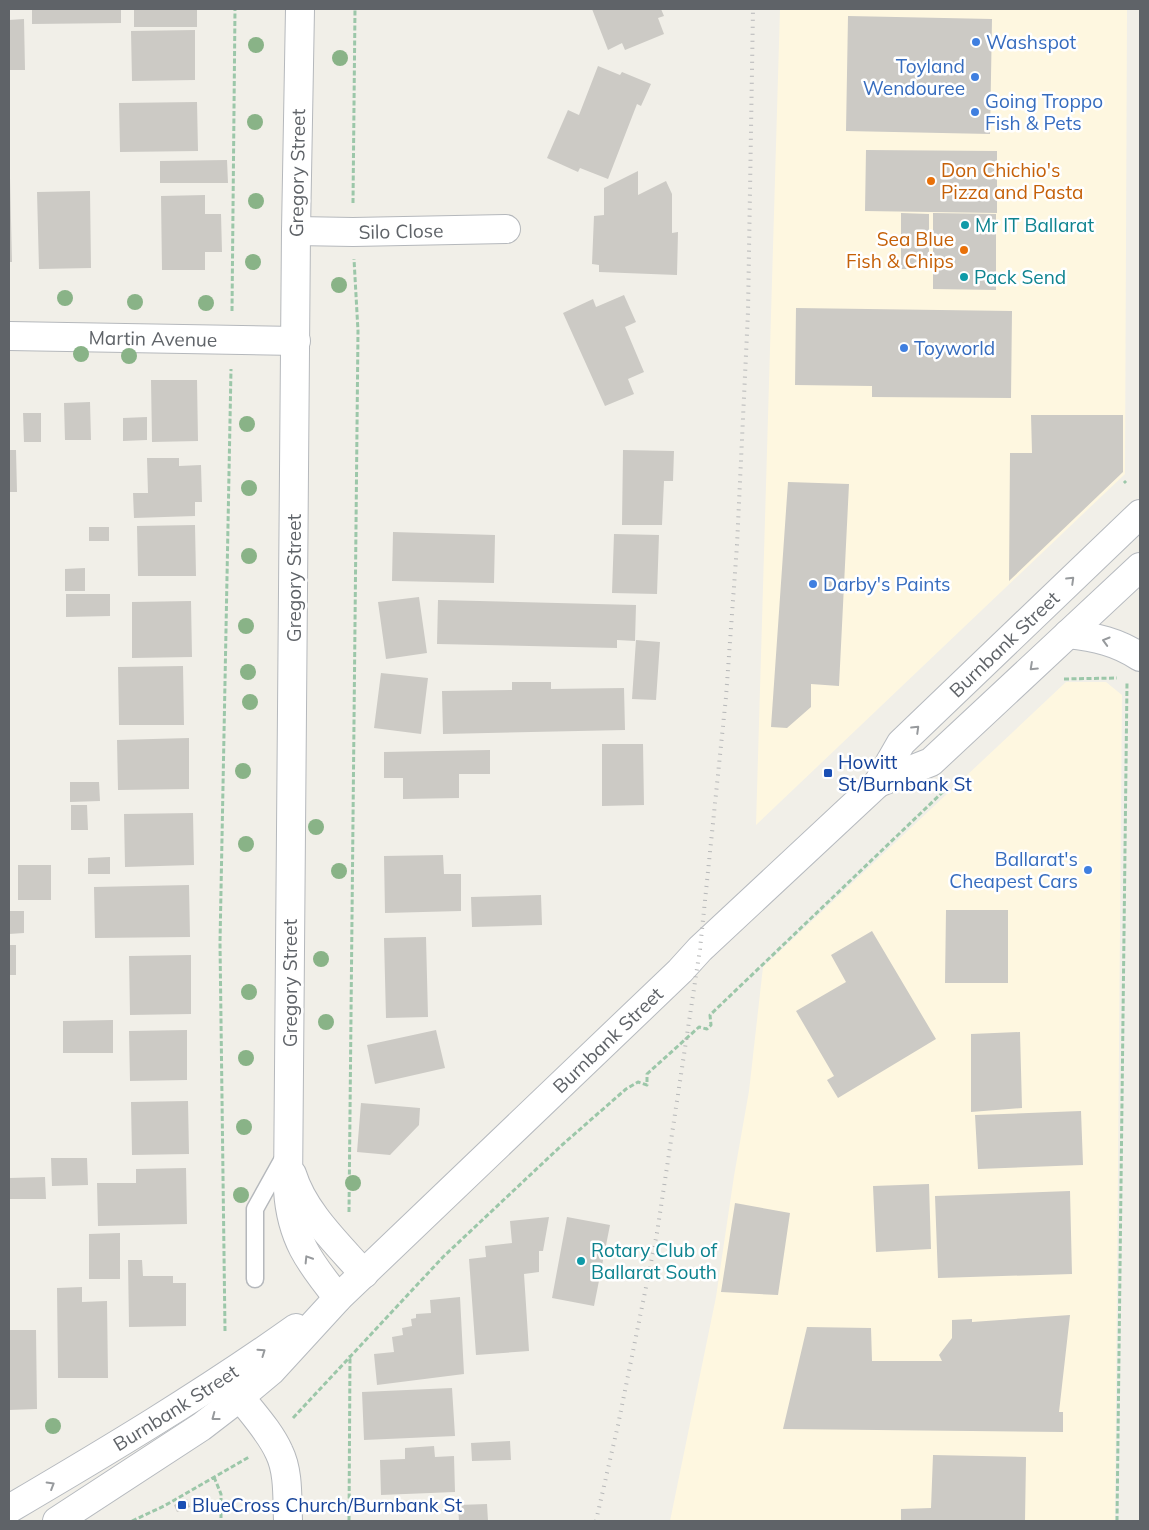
<svg xmlns="http://www.w3.org/2000/svg" width="1149" height="1530" viewBox="0 0 1149 1530" font-family="Mulish,sans-serif">
<rect width="100%" height="100%" fill="#f1efe8"/>
<path fill="#fef7e0" d="M780,9h347l-2,465 -369,351z
M1066,682h40l16,13 -7,826h-445l46,-224 18,-121 15,-85 14,-124z"/>
<path fill="#cccac5" d="M32,9h89v14l-89,1z
M134,9h63v18h-63z
M592,9h69l3,7 -6,2 6,16 -39,16 -3,-7 -14,7z
M848,16l144,3 -2,115 -144,-3z
M24,19l1,51h-16v-50z
M195,30v50l-63,1 -1,-50z
M598,66l22,9 2,-3 29,12 -10,22 -4,-2 -29,75 -28,-11 -2,4 -31,-14 21,-48 11,5z
M197,102l1,49 -78,1 -1,-49z
M866,150l131,1v62l-132,-2z
M227,160l1,23h-68v-22z
M638,171v24l28,-14 6,13v39l6,-1 -1,43 -78,-3v-7l-7,-1 2,-48 10,-1v-27z
M9,178h1l2,84h-3z
M90,191l1,77 -52,1 -2,-77z
M205,195v19h16l1,38h-17v18h-43l-1,-74z
M901,213l28,1v55h-28z
M933,213l63,1v76l-63,-1z
M624,295l12,27 -11,5 19,45 -16,7 6,15 -29,12 -42,-93 30,-14 3,8z
M796,308l216,3 -1,87 -139,-1v-11l-77,-1z
M151,380h46l1,61 -46,1z
M90,402l1,38h-26l-1,-37z
M23,413h18v29h-17z
M1031,415h92v57l-114,109 1,-128h22z
M147,417v23l-24,1v-23z
M9,450h7l1,42h-8z
M623,450l51,1 -1,30h-9l-2,44h-40z
M147,458h32v8l22,-1 1,37h-7v14l-61,2 -1,-25h15z
M788,482l61,2 -10,202 -28,-2v23l-24,21 -16,-1z
M195,525l1,51h-58l-1,-50z
M89,527h20v14h-20z
M393,532l102,3 -1,48 -102,-2z
M614,534l45,1 -2,59 -45,-1z
M85,568v23h-20v-22z
M66,594h44v22l-44,1z
M419,597l8,56 -41,6 -8,-57z
M438,600l198,5 -1,36 -18,-1v8l-180,-4z
M191,601l1,56 -60,1v-56z
M636,640l24,2 -4,58 -24,-1z
M183,666l1,59h-65l-1,-58z
M381,673l47,5 -7,56 -47,-6z
M512,682h39v7l73,-1 1,42 -182,4 -1,-43 70,-1z
M189,738v51l-71,1 -1,-50z
M602,744h41l1,61 -42,1z
M490,750v24h-31v24l-56,1v-21h-19v-26z
M70,782h29l1,19 -30,1z
M71,805h16l1,25h-17z
M193,813l1,52 -69,2 -1,-53z
M443,855l1,19h17v37l-76,2 -1,-57z
M110,857v17h-22v-16z
M18,865h33v35h-33z
M189,885l1,52 -95,1 -1,-51z
M541,895l1,30 -70,2 -1,-30z
M946,910h62v73h-63z
M9,911h15v22l-15,1z
M872,931l64,108 -98,59 -11,-18 7,-4 -38,-65 50,-29 -15,-27z
M426,937l2,80 -42,1 -2,-80z
M9,945h7v30h-7z
M191,955v59l-61,1 -1,-59z
M113,1020v33h-50v-32z
M187,1030v50l-57,1 -1,-50z
M436,1030l9,38 -70,16 -8,-39z
M1020,1032l2,76 -51,4v-78z
M188,1101l1,53 -57,1 -1,-53z
M361,1103l59,5 -1,17 -29,30 -33,-3z
M1081,1111l2,54 -105,4 -3,-54z
M51,1158h36l1,27 -36,1z
M186,1168l1,56 -89,2 -1,-43h39v-14z
M45,1177l1,22h-37v-21z
M929,1184l2,65 -55,3 -3,-66z
M1070,1191l2,83 -134,4 -3,-82z
M735,1203l55,10 -12,82 -57,-3z
M549,1217l-6,34h-4v21l-15,2 5,77 -53,4 -7,-96 17,-2 -1,-11 27,-3 -2,-22z
M567,1217l43,8 -16,81 -42,-8z
M120,1233v46h-31v-45z
M128,1260h14l1,16h30v7h13v43l-57,1z
M82,1287v15l25,-1 1,77h-50l-1,-90z
M460,1297l4,77 -87,11 -3,-31 20,-2 -2,-15 11,-2 -1,-7 10,-2 -1,-7 5,-1v-4l15,-1 -1,-13z
M1070,1315l-11,97h4v20l-280,-3 24,-102 64,1 1,33h70l-3,-6 13,-17v-18l20,-1v3z
M9,1330h27l1,79 -28,1z
M452,1388l3,48 -91,4 -2,-48z
M510,1441l1,19 -39,1 -1,-18z
M434,1446l1,11 19,-1 1,36 -74,3 -1,-35 25,-1v-11z
M933,1455l93,2 -1,64h-124v-12l30,-1z
M187,1499l3,8 -13,5 -3,-7z
M487,1504l1,17h-29l-1,-16z"/>
<g fill="none" stroke-linecap="round" stroke-linejoin="round">
<g stroke="#b5b8bc" stroke-width="19">
<path id="lane" d="M255,1279v-70l30,-54"/>
</g>
<g stroke="#b5b8bc" stroke-width="30">
<g id="street">
<path d="M300,9l-4,222 -8,959c3,48 21,72 50,108"/>
<path id="s1" d="M296,231l57,1 153,-3"/>
<path id="s2" d="M9,336l287,5"/>
<path d="M292,1174c12,39 46,70 72,100"/>
<path d="M240,1397c14,18 30,35 39,55 10,20 8,47 9,69"/>
</g>
</g>
<g stroke="#b6babf" stroke-width="30">
<g id="secondary">
<path d="M1068,634c27,3 50,8 72,23"/>
<path d="M878,783l53,-21 209,-195"/>
<path id="s3" d="M9,1509c97,-57 194,-115 287,-181"/>
<path id="s4" d="M57,1521l144,-94 39,-30 31,-26 67,-73 342,-327 20,-22 178,-166 23,-40 239,-229"/>
</g>
</g>
<path stroke="#9cc7a9" stroke-width="3" stroke-dasharray="5 2.5" stroke-linecap="butt" d="M353,203l2,-194
M232,311l3,-302
M1124,481l2,2
M1064,679l53,-1
M349,1212l9,-881 -4,-72
M225,1331l-5,-388 11,-574
M293,1418l150,-161 119,-112 64,-56 12,-7 9,3v-11l52,-47 8,2 4,-4 -1,-10 238,-228
M214,1477l7,17v27
M132,1521l32,-15 85,-49
M349,1521l1,-166
M1117,1521l10,-839"/>
<use href="#lane" stroke="#fff" stroke-width="16"/>
<use href="#street" stroke="#fff" stroke-width="28"/>
<use href="#secondary" stroke="#fff" stroke-width="28"/>
<path stroke="#b6b7b8" stroke-width="4" stroke-dasharray="1 6" stroke-linecap="butt" d="M596,1521l22,-96 39,-192 43,-284 26,-252 11,-152 11,-233 5,-303"/>
</g>
<g fill="#89b387">
<circle cx="256" cy="45" r="8"/>
<circle cx="340" cy="58" r="8"/>
<circle cx="255" cy="122" r="8"/>
<circle cx="256" cy="201" r="8"/>
<circle cx="253" cy="262" r="8"/>
<circle cx="339" cy="285" r="8"/>
<circle cx="65" cy="298" r="8"/>
<circle cx="135" cy="302" r="8"/>
<circle cx="206" cy="303" r="8"/>
<circle cx="81" cy="354" r="8"/>
<circle cx="129" cy="356" r="8"/>
<circle cx="247" cy="424" r="8"/>
<circle cx="249" cy="488" r="8"/>
<circle cx="249" cy="556" r="8"/>
<circle cx="246" cy="626" r="8"/>
<circle cx="248" cy="672" r="8"/>
<circle cx="250" cy="702" r="8"/>
<circle cx="243" cy="771" r="8"/>
<circle cx="316" cy="827" r="8"/>
<circle cx="246" cy="844" r="8"/>
<circle cx="339" cy="871" r="8"/>
<circle cx="321" cy="959" r="8"/>
<circle cx="249" cy="992" r="8"/>
<circle cx="326" cy="1022" r="8"/>
<circle cx="246" cy="1058" r="8"/>
<circle cx="244" cy="1127" r="8"/>
<circle cx="353" cy="1183" r="8"/>
<circle cx="241" cy="1195" r="8"/>
<circle cx="53" cy="1426" r="8"/>
</g>
<defs><path id="oneway-chevron" d="M-2-3.5L2.5 0L-2 3.5" fill="none" stroke-width="1.6" stroke-linecap="round" stroke-linejoin="round" transform="scale(1.25)"/></defs>
<g stroke="#979a9d">
<use href="#oneway-chevron" transform="translate(1071 580) rotate(-44)"/>
<use href="#oneway-chevron" transform="translate(1106 641) rotate(-164)"/>
<use href="#oneway-chevron" transform="translate(1033 667) rotate(137)"/>
<use href="#oneway-chevron" transform="translate(916 729) rotate(-44)"/>
<use href="#oneway-chevron" transform="translate(308 1259) rotate(-122)"/>
<use href="#oneway-chevron" transform="translate(262 1352) rotate(-35)"/>
<use href="#oneway-chevron" transform="translate(215 1417) rotate(143)"/>
<use href="#oneway-chevron" transform="translate(51 1485) rotate(-31)"/>
</g>
<g fill="#3f7fe0" stroke="#fff" stroke-width="2">
<circle cx="976" cy="42" r="5"/>
<circle cx="975" cy="77" r="5"/>
<circle cx="975" cy="112" r="5"/>
<circle cx="904" cy="348" r="5"/>
<circle cx="813" cy="584" r="5"/>
<circle cx="1088" cy="870" r="5"/>
</g>
<g fill="#e8710a" stroke="#fff" stroke-width="2">
<circle cx="931" cy="181" r="5"/>
<circle cx="964" cy="250" r="5"/>
</g>
<g fill="#0f9aa8" stroke="#fff" stroke-width="2">
<circle cx="965" cy="225" r="5"/>
<circle cx="964" cy="277" r="5"/>
<circle cx="581" cy="1261" r="5"/>
</g>
<g fill="#1a4fb4" stroke="#fff" stroke-width="2">
<rect x="823" y="768" width="10" height="10" rx="2.5"/>
<rect x="177" y="1500" width="10" height="10" rx="2.5"/>
</g>
<g text-anchor="middle" stroke-width="5" stroke-linejoin="round" paint-order="stroke">
<g font-size="19" fill="#366cbe" stroke="#fff" text-anchor="start">
<text x="986" y="49">Washspot</text>
<text x="965" y="73" text-anchor="end">Toyland<tspan x="965" dy="22">Wendouree</tspan></text>
<text x="985" y="108">Going Troppo<tspan x="985" dy="22">Fish &amp; Pets</tspan></text>
<text x="914" y="355">Toyworld</text>
<text x="823" y="591">Darby's Paints</text>
<text x="1078" y="866" text-anchor="end">Ballarat's<tspan x="1078" dy="22">Cheapest Cars</tspan></text>
</g>
<g font-size="19" fill="#c56008" stroke="#fff" text-anchor="start">
<text x="941" y="177">Don Chichio's<tspan x="941" dy="22">Pizza and Pasta</tspan></text>
<text x="954" y="246" text-anchor="end">Sea Blue<tspan x="954" dy="22">Fish &amp; Chips</tspan></text>
</g>
<g font-size="19" fill="#5f6368" stroke="#fff">
<text transform="translate(297 173) rotate(-89)" y="7">Gregory Street</text>
<text dy="7" stroke="none"><textPath href="#s1" startOffset="105">Silo Close</textPath></text>
<text dy="7" stroke="none"><textPath href="#s2" startOffset="144">Martin Avenue</textPath></text>
<text transform="translate(294 578) rotate(-90)" y="7">Gregory Street</text>
<text dy="7" stroke="none"><textPath href="#s4" startOffset="1296">Burnbank Street</textPath></text>
<text transform="translate(290 983) rotate(-90)" y="7">Gregory Street</text>
<text dy="7" stroke="none"><textPath href="#s4" startOffset="734">Burnbank Street</textPath></text>
<text dy="7" stroke="none"><textPath href="#s3" startOffset="195">Burnbank Street</textPath></text>
</g>
<g font-size="19" fill="#0d838f" stroke="#fff" text-anchor="start">
<text x="975" y="232">Mr IT Ballarat</text>
<text x="974" y="284">Pack Send</text>
<text x="591" y="1257">Rotary Club of<tspan x="591" dy="22">Ballarat South</tspan></text>
</g>
<g font-size="19" fill="#164399" stroke="#fff" text-anchor="start">
<text x="838" y="769">Howitt<tspan x="838" dy="22">St/Burnbank St</tspan></text>
<text x="192" y="1512">BlueCross Church/Burnbank St</text>
</g>
</g>
<rect width="1149" height="1530" fill="none" stroke="#5f6368" stroke-width="20"/>
</svg>
